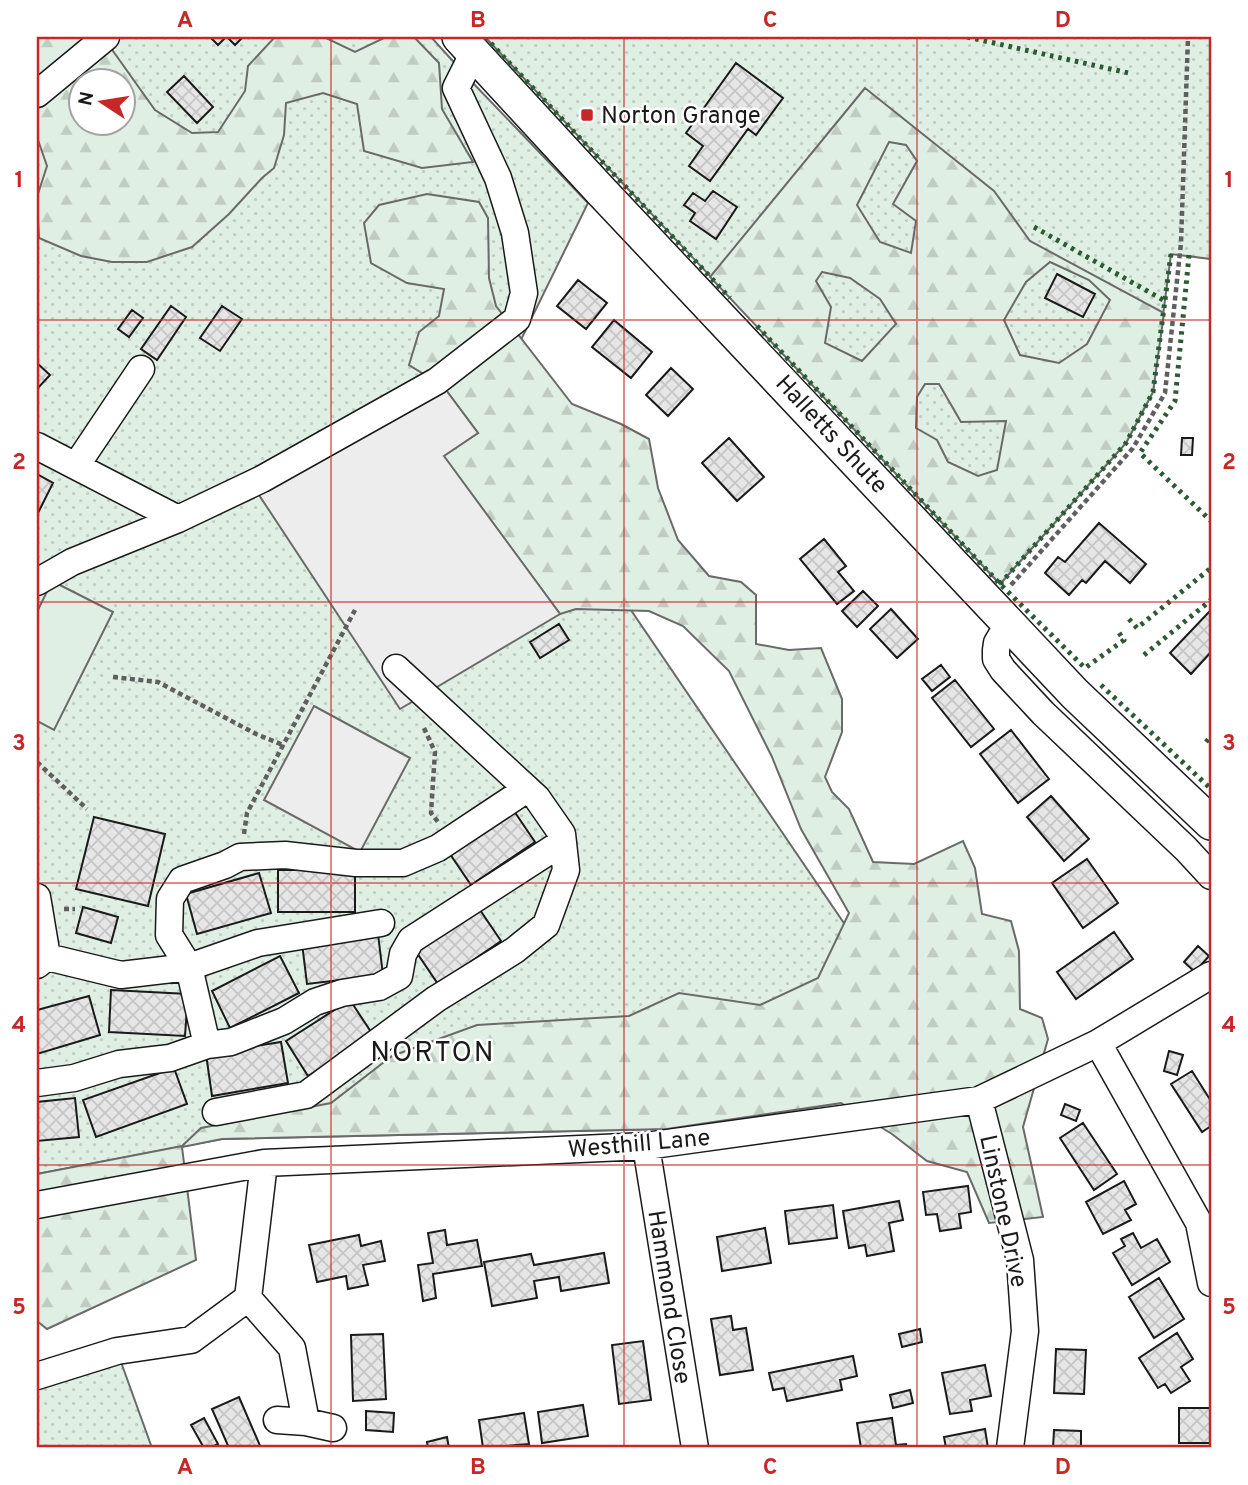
<svg xmlns="http://www.w3.org/2000/svg" width="1248" height="1485" viewBox="0 0 1248 1485" font-family="Overpass,sans-serif">
<defs>
<pattern id="green-dots" width="8" height="8" patternUnits="userSpaceOnUse" patternTransform="scale(1.75)"><rect width="8" height="8" fill="#e0efe3"/><path d="M2 2h.1M6 6h.1" fill="none" stroke="#c0ccc2" stroke-width="1.8" stroke-linecap="round"/></pattern>
<pattern id="forest-firs" width="22" height="20" patternUnits="userSpaceOnUse" patternTransform="scale(1.75)"><rect width="22" height="20" fill="#e0efe3"/><path d="M5 1l3.5 6h-7zM16 11l3.5 6h-7z" fill="#c0ccc2"/></pattern>
<pattern id="building-cross-hatch" width="8" height="8" patternUnits="userSpaceOnUse" patternTransform="scale(1.75)"><rect width="8" height="8" fill="#e6e6e6"/><path d="M0 0l8 8M0 8l8-8" fill="none" stroke="#c5c5c5"/></pattern>
</defs>
<rect width="100%" height="100%" fill="#fff"/>
<path fill="url(#green-dots)" stroke="#6a6a6a" stroke-width="2" fill-rule="evenodd" d="M37,37h394l41,45 116,121 -98,200 411,604 26,83 -260,39 -445,10 -185,35zM80,80h42v42h-42z
M485,37h726v222l-40,-5 -18,138 -27,51 -126,141z
M117,1351l35,97h-115v-72z"/>
<path fill="url(#forest-firs)" stroke="#6a6a6a" stroke-width="2" fill-rule="evenodd" d="M37,37h66l52,73 37,23 26,-1 27,-41 3,-25 26,-28 50,-1 31,15 31,-15h28l25,26 3,46 31,53 -51,6 -58,-17 -7,-47 -34,-11 -37,10 -2,32 -10,33 -12,10 -33,36 -37,33 -45,15h-35l-31,-6 -42,-18 -2,-41 10,-31 -10,-29zM80,80h42v42h-42z
M865,88l129,103 36,50 134,72 -11,79 -27,51 -126,141 -290,-307zM889,142l17,3 11,16 -24,43 23,17 -5,32 -31,-11 -23,-37zM1050,262l39,18 21,20 -23,44 -28,19 -39,-8 -16,-35 22,-38zM822,272l28,6 30,21 16,25 -34,37 -37,-18 6,-36 -15,-26zM925,384h14l22,38 45,-1 -9,49 -19,6 -30,-14 -11,-22 -21,-12 1,-31z
M427,194l52,8 9,16 1,60 7,28 76,98 49,20 28,15 9,49 20,52 31,36 32,6 15,13v49l33,6 32,-2 21,51v33l-17,45 7,15 17,17 24,53 41,2 49,-23 12,27 7,46 29,7 8,30 1,58 22,9 6,21 -25,88 20,90 -54,6 -22,-51 -40,-11 -35,-27 -51,-31 -174,26 -445,10 -40,8 14,113 -149,69 -10,-8v-147l145,-28 19,-18 130,-25 61,-47 85,-31 152,-9 50,-23 81,12 58,-27 31,-65 -48,-84 -29,-72 -43,-86 -46,-45 -34,-15 -73,-2 -16,5 -117,-158 35,-23 -35,-47 -34,-21 10,-33 20,-16 5,-27 -37,-6 -36,-20 -7,-40 15,-18z"/>
<path fill="#e0efe3" stroke="#6a6a6a" stroke-width="2" d="M52,581l61,31 -59,118 -17,-9v-109z"/>
<path fill="#ededed" stroke="#6a6a6a" stroke-width="2" d="M443,386l35,47 -34,23 116,158 -160,95 -141,-214z
M314,706l96,52 -50,94 -96,-52z"/>
<path fill="url(#building-cross-hatch)" stroke="#1a1a1a" stroke-width="2" d="M210,37h16l-8,8z
M227,37h16l-8,8z
M736,63l47,35 -27,37 -8,-6 -38,52 -21,-15 14,-20 -17,-13z
M184,76l29,31 -16,16 -30,-31z
M713,191l24,16 -21,32 -26,-18 5,-8 -11,-8 9,-12 12,8z
M1057,274l38,20 -12,23 -38,-19z
M578,280l29,23 -21,26 -29,-23z
M171,306l15,11 -29,43 -16,-11z
M222,306l20,13 -22,32 -20,-13z
M132,310l11,8 -14,19 -11,-8z
M614,320l38,32 -21,26 -39,-31z
M37,363l13,12 -13,14z
M671,368l22,21 -25,27 -22,-21z
M729,438l35,39 -27,24 -35,-38z
M1182,438h11l-1,17h-11z
M37,474l16,9 -16,32z
M1099,523l47,41 -16,19 -25,-22 -19,22 -4,-3 -13,15 -24,-22 13,-16 7,5z
M824,539l22,27 -8,6 16,19 -17,13 -37,-45z
M863,591l15,15 -21,21 -15,-16z
M891,609l27,30 -21,19 -27,-29z
M1209,612l2,2v38l-20,22 -21,-21z
M559,624l10,16 -29,18 -10,-16z
M941,665l9,12 -18,14 -10,-12z
M955,680l39,49 -23,18 -39,-49z
M1011,730l38,49 -31,24 -38,-49z
M1051,796l38,43 -25,22 -37,-44z
M512,808l23,34 -64,43 -23,-34z
M94,817l71,17 -17,72 -72,-17z
M1087,859l31,44 -35,25 -31,-45z
M278,870h77v42h-77z
M259,873l12,40 -74,21 -11,-40z
M83,907l35,10 -7,26 -35,-10z
M478,907l23,34 -63,43 -23,-34z
M1114,932l19,27 -57,40 -19,-27z
M378,934l5,41 -76,9 -5,-41z
M1198,946l11,10 -14,16 -11,-10z
M280,956l19,37 -69,35 -18,-37z
M111,990l77,4 -3,42 -76,-4z
M89,996l11,39 -63,19v-44z
M350,1000l23,35 -65,41 -22,-35z
M281,1042l7,41 -76,13 -6,-42z
M1169,1051l14,4 -6,20 -13,-4z
M174,1068l13,36 -91,33 -13,-37z
M1192,1071l17,27 2,-2v30l-9,6 -31,-48z
M75,1098l4,39 -42,4v-39z
M1065,1104l15,6 -4,11 -15,-6z
M1083,1123l34,51 -23,16 -34,-52z
M1124,1181l12,23 -11,6 6,10 -28,14 -17,-32z
M968,1186l3,26 -12,2 2,14 -21,3 -3,-17 -11,1 -3,-23z
M899,1201l4,19 -14,3 5,28 -27,5 -2,-11 -16,3 -6,-37z
M833,1205l4,33 -48,6 -4,-33z
M765,1228l6,35 -49,8 -5,-34z
M445,1230l2,15 30,-5 5,26 -49,8 3,24 -13,3 -5,-36 15,-2 -5,-30z
M1133,1233l8,15 16,-9 13,23 -38,23 -19,-32 12,-7 -4,-7z
M359,1235l2,11 20,-5 4,20 -22,4 5,20 -20,4 -2,-13 -29,6 -8,-37z
M604,1253l5,30 -48,8 -2,-14 -25,4 3,17 -45,8 -8,-44 47,-8 3,11z
M1159,1278l25,41 -30,19 -25,-41z
M731,1316l2,14 13,-2 7,42 -33,5 -9,-56z
M920,1329l2,13 -20,5 -3,-13z
M1177,1333l16,26 -12,8 9,14 -19,12 -6,-9 -7,4 -19,-30z
M383,1334l3,65 -33,2 -2,-66z
M643,1341l8,59 -32,4 -7,-59z
M1056,1349l30,1 -2,44 -30,-1z
M853,1356l4,20 -17,4 2,10 -55,11 -3,-13 -11,2 -4,-17z
M985,1365l6,31 -21,4 2,11 -22,3 -8,-41z
M910,1390l3,13 -20,5 -3,-13z
M239,1397l22,51h-32l-17,-39z
M583,1405l5,31 -46,7 -4,-31z
M1179,1408h32v35h-32z
M366,1411l28,2 -1,19 -27,-2z
M524,1413l5,31 -46,4 -4,-28z
M204,1418l14,26 -8,4h-6l-13,-23z
M892,1418l4,27 10,-1 1,4h-46l-4,-25z
M985,1429l3,19h-42l-2,-11z
M1054,1430l27,1v17h-28z
M447,1437l2,11h-21l-1,-6z"/>
<g fill="none" stroke-linecap="round" stroke-linejoin="round">
<g stroke="#1a1a1a" stroke-width="29">
<path id="minor" d="M37,94l69,-57
M37,446l141,73
M76,466l65,-97
M37,582l35,-20 106,-43 84,-40 175,-98 80,-62 7,-26 -9,-60 -17,-55 -42,-90 18,-36
M1009,623l-12,20 -1,7v9l7,11 40,43 143,136 25,27
M37,897l10,60 -10,8
M47,957l74,18 68,-8 69,-24 123,-20
M1098,1043l101,180 12,60
M207,1045l-18,-78 -20,-32 1,-36 12,-19 43,-15 15,-8 45,-2 71,8h47l35,-15 89,-59
M37,1083l37,-5 45,-14 51,-6 37,-13 24,-3 53,-21 31,-19 27,-9 37,-6 20,-11 4,-22 8,-14 152,-98
M979,1100l41,160 5,71 -15,117
M216,1112l90,-17 130,-96 79,-49 31,-25 20,-55 -4,-36 -25,-36 -141,-130
M646,1146l49,302
M37,1205l227,-42 382,-17 333,-46 119,-57 113,-68
M248,1298l44,50 14,74
M37,1376l80,-25 74,-11 57,-42 16,-135
M277,1420l29,2 27,6"/>
</g>
<g stroke="#1a1a1a" stroke-width="36">
<path id="major" d="M459,37l141,153 475,504 136,129"/>
</g>
<path stroke="#5f5f5f" stroke-width="4.5" stroke-dasharray="5 3.5" stroke-linecap="butt" d="M1011,585l122,-137 32,-55 16,-150 7,-206
M113,677l45,5 98,52 27,11
M424,728l11,24 -4,61 7,9
M37,762l50,47
M244,834l3,-21 108,-203
M64,909h11"/>
<use href="#minor" stroke="#fff" stroke-width="26"/>
<use href="#major" stroke="#fff" stroke-width="33"/>
<path stroke="#2b5a34" stroke-width="5" stroke-dasharray="3.5 5" stroke-linecap="butt" d="M485,37l245,261
M967,37l166,37
M1034,227l131,74
M1189,255l-14,146 -35,52 71,68
M757,326l243,258 85,84 39,-28 -7,-10
M1000,584l126,-141 27,-51 18,-138
M1129,619l8,9 74,-60
M1144,655l67,-55
M1101,685l110,104
M1206,742l5,-6"/>
</g>
<path fill="none" stroke="#c62828" stroke-width="2" stroke-opacity="0.55" d="M331,37v1411M624,37v1411M917,37v1411M37,320h1174M37,602h1174M37,883h1174M37,1165h1174"/>
<rect fill="#c62828" stroke="#fff" stroke-width="2.5" x="580" y="108" width="14" height="14" rx="3.5"/>
<g text-anchor="middle" stroke-width="5" stroke-linejoin="round" paint-order="stroke">
<g font-size="24" fill="#1a1a1a" stroke="#fff" text-anchor="start">
<text x="601" y="123">Norton Grange</text>
</g>
<g font-size="24" fill="#1a1a1a" stroke="#fff">
<text transform="translate(832 434) rotate(47)" y="8">Halletts Shute</text>
<text transform="translate(639 1143) rotate(-5)" y="8">Westhill Lane</text>
<text transform="translate(1004 1211) rotate(78)" y="8">Linstone Drive</text>
<text transform="translate(670 1297) rotate(81)" y="8">Hammond Close</text>
</g>
<g font-size="28" letter-spacing="2" fill="#1a1a1a" stroke="#fff">
<text x="433" y="1061">NORTON</text>
</g>
</g>
<rect width="1248" height="1485" fill="none" stroke="#ffffff" stroke-width="77"/>
<g transform="translate(102 102) rotate(282)"><circle r="33" fill="#ffffff" stroke="#a3a3a3" stroke-width="2"/>
<path d="M0-5L12 26L0 18L-12 26Z" fill="#c62828"/>
<text y="-10" font-size="19" font-weight="bold" text-anchor="middle" fill="#1a1a1a">N</text>
</g>
<rect x="38" y="38" width="1172" height="1408" fill="none" stroke="#c62828" stroke-width="2.5"/>
<g font-size="23" text-anchor="middle" font-weight="bold" fill="#c62828">
<text x="185" y="27">A</text>
<text x="478" y="27">B</text>
<text x="770" y="27">C</text>
<text x="1063" y="27">D</text>
<text x="19" y="187">1</text>
<text x="1229" y="187">1</text>
<text x="19" y="469">2</text>
<text x="1229" y="469">2</text>
<text x="19" y="750">3</text>
<text x="1229" y="750">3</text>
<text x="19" y="1032">4</text>
<text x="1229" y="1032">4</text>
<text x="19" y="1314">5</text>
<text x="1229" y="1314">5</text>
<text x="185" y="1474">A</text>
<text x="478" y="1474">B</text>
<text x="770" y="1474">C</text>
<text x="1063" y="1474">D</text>
</g>
</svg>
